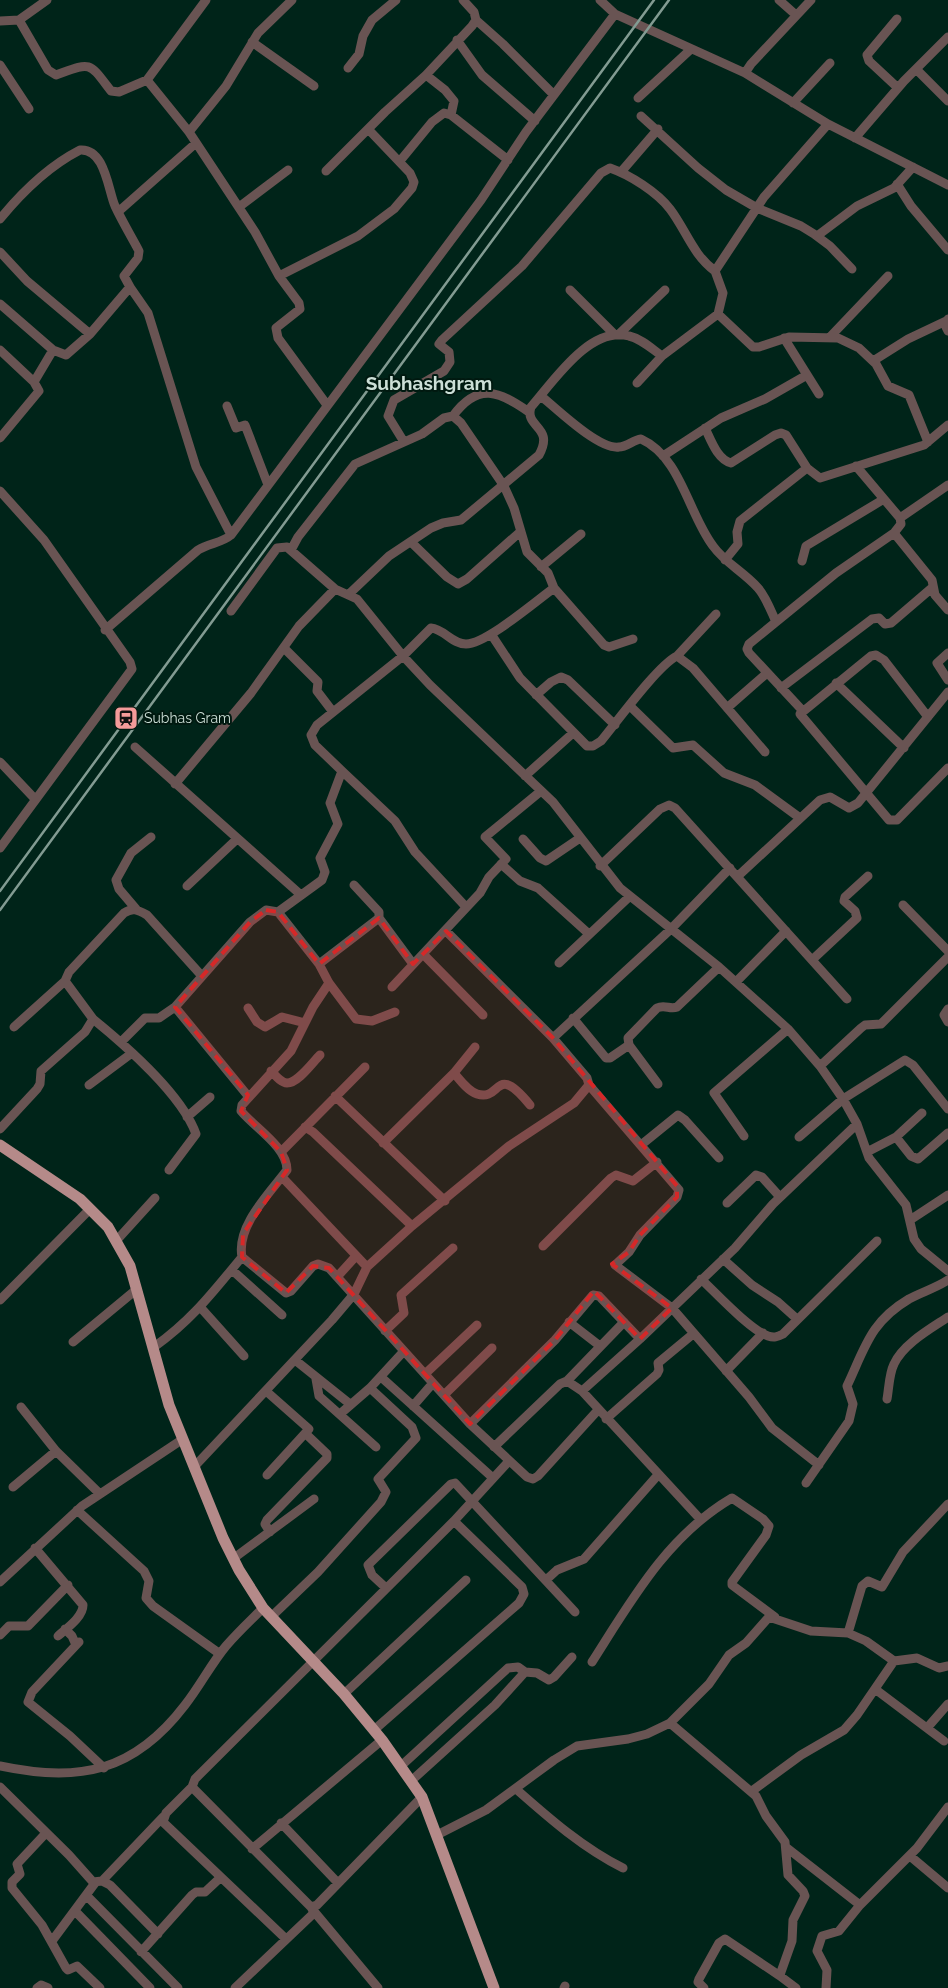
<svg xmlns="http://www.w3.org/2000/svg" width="948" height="1988" viewBox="0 0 948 1988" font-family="Raleway,sans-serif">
<rect width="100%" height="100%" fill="#002419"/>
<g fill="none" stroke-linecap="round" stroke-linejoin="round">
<path stroke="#695453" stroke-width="9" d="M600,0l15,14 130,59 83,51 120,61
M779,0l17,15
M897,19l-30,36 2,6 29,27
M19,20l28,-20
M476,20l27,24 51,51
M0,21l19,-1 29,50 8,5c36,-13 32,-14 55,16l8,1 28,-12 42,52 66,100 24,44 20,27 1,6 -24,19 2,10 49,67
M457,40l25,35 53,46
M252,42l62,44
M0,65l29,44
M348,68l11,-14 4,-18 9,-16 24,-20
M916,69l32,32
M745,73l6,-9 60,-64
M426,75l19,15 9,11 -3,14
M147,80l59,-80
M638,98l52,-48
M793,103l37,-40
M641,116l57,52 28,22 31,18 44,18 13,8 16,12 22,23
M189,132l37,-46 32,-53 34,-33
M855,138l49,-57 44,-44
M400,161l32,-39 12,-9 7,2 57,45
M326,171l59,-59 41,-37 46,-49 4,-6 -2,-8 -11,-12
M621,172l37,-43
M897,184l14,22 37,44
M239,207l49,-37
M118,212l78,-69
M0,219c22,-27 49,-53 80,-69 25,-2 28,40 35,56 7,15 16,30 24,45l-1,7 -14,18 6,11
M817,236l40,-30 37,-18 19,-21
M0,252l27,29 63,53
M279,276l79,-40 36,-27 18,-21 2,-6 -4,-9 -42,-44
M570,290l44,44
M0,304l53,46
M718,314l35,33h6l30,-10 49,1 21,10 17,16 12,22 21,9 19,47
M948,319l-2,8 2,4
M618,335l47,-45
M784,338l35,56
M829,338l59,-62
M0,350l34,32 5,9 -39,47
M873,361l35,-22 38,-18
M34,382l19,-32 13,5 24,-21 40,-47 18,26 48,154 35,68 250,-335 45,-68 89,-118
M637,383l25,-27 56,-42 5,-21 -8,-22 49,-74 64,-73
M541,396c16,13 58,54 78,51 8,0 14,-7 22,-8 40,18 47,74 72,107 12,17 31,26 45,42 8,9 13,23 18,34
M227,406l9,22 9,-3 23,60
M453,416c25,-34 46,-25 76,-4
M705,428c6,12 12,31 26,35l44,-28 6,-2 5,2 21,33 13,10 104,-33 24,-20
M404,442l-16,-26 6,-16 50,-29 6,-9 -1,-10 -10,-8 3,-4 80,-74 79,-93 9,-5c20,7 47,24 60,41 16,21 23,46 45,62
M663,456l58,-38 44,-19 42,-24
M856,466l44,52 1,6 -7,9 38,47 3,15 13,15
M0,491l44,49 86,122 2,7 -132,179
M900,518l48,-33
M411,542l36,35 11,7 9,-5 53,-47
M291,550l7,-13 57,-73 67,-30 22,-16 9,-2 8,7 43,63 10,22 13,44 21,21 6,15 50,57 5,2 24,-8
M725,560l13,-16 -1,-12 3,-11 67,-53
M802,561l4,-15 78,-47
M541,567l40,-33
M349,594l40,-38 42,-28 12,-5 18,-3 78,-65c16,-29 -15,-27 -8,-48 22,-25 59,-82 98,-71 13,3 23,13 33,20
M231,611l46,-63 10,-1 48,42 22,10 46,57 27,29 123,117 67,86 99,79 69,62 32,37 23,33 14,25 12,34 37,47 8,34 7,10 27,22
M105,630l93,-80c11,-7 24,-7 33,-15
M491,634l29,44 67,68h6l8,-5c15,-18 57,-76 76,-85l16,12 72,84
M285,649l33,33 -1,9 16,21
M948,653l-11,10 11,17
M677,656l39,-42
M836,683l68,65
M781,688l91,-69 7,-1 6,6 6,-1 42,-36
M536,695l15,-13 10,-5 7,3 47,45
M630,706l43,42 20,-3 31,28 31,12 45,33
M727,708l40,-35
M802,710l-53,-57 -2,-4 2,-5 87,-71 58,-40
M928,717l-44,-57 -8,-5 -5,1 -71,58 89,106h8l51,-52
M135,747l166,148
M0,762l35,37
M342,771l53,50 20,31 51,55
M525,776l48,-43
M175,784l76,-91 48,-67 36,-37
M523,839l17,19 6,3 34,-23
M501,864l19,17 18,7 51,46
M600,866l60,-57 9,-4 6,3 172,191
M737,877l83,-77 10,-3 19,11 9,-5 90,-111
M187,886l50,-47
M903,905l45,46
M136,909l-17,-20 -3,-9 15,-27 20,-16
M278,912l41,52 10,19 27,36 16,2 23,-9
M379,918l34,46
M446,931l107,107
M423,954l60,61
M812,960l45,-42 -2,-7 -11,-10 1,-4 23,-21
M559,963l70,-66
M319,964l60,-46v-6l-25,-27
M736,982l50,-51
M329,983l-16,24 -22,44 -49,54 -1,6c14,17 46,36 46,59 -18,24 -51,56 -45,87l44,36 5,-2 22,-25 5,-2 11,4 141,156 57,53 6,2 5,-3 60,-66
M392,987l88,-94 9,-16 17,-18 -21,-22 56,-46
M175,1007l73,89
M248,1008l9,14 8,5 17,-10 23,6
M948,1009l-4,6 4,7
M573,1018l33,40h4l19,-13
M93,1019c32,26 89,76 103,115l-27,36
M14,1027l51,-46
M121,1042l24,-24h14l16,-11 75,-85 16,-12 12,2 44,-32 3,-8 -5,-14 18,-34 -8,-21 12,-32 -27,-26 -4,-10 6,-10 86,-69 28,-28c13,1 21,16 35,16 20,0 70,-43 88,-56
M820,1066l41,-38 4,-3 16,-1 67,-67
M271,1071c4,4 10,12 16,12 11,0 25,-20 33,-28
M454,1073c6,7 14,18 23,21 25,8 17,-33 53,11
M658,1084l-29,-39 -1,-7 29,-30c8,-4 13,2 20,-1l42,-40
M89,1085l43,-32
M589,1085l90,105 -2,7 -37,38 -11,17 -14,13 57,43 77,89 23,31 47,37
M335,1096l110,105
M187,1117l23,-20
M305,1127l8,5 99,94
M0,1129l37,-40 3,-5 1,-13 44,-39 8,-13 -28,-38 4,-9 55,-59c9,-6 14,-3 23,2l54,60
M744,1136l-30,-43 74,-64
M799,1137l44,-38 62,-39 8,5 35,44
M896,1137l15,19 7,3 30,-26
M383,1143l71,-70 21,-26
M641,1145l37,-30 7,5 34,38
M281,1152l84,-85
M867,1152l29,-15 26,-24
M282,1177l85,90
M727,1203l29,-28 6,2 18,20
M910,1220l38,-25
M116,1241l39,-43
M543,1246l68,-68 5,-3 17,6 24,-19
M723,1259l29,26 26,17 19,17
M232,1270l50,45
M337,1277l19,-21
M701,1279c15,14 49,51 67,57 6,2 9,1 15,-2l94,-93
M0,1300l90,-91
M201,1308l43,48
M569,1322l31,24
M385,1331l19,-18 -3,-18 52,-47
M73,1342l64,-53
M154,1347c38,-27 59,-55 88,-90
M295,1360l55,44
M726,1371l37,-38
M425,1374l52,-49
M381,1377l112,101
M316,1379l3,17 57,51
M567,1381l57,-59
M266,1391l43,38 -42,46
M444,1395l48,-47
M887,1399c2,-11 2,-25 7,-35 9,-20 36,-35 54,-47
M413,1406l20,-23
M21,1407l35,44 43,42
M340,1414l30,-26 34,-37
M606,1419l51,-45 2,-4 -1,-7 35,-29
M470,1424l85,-84 38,-45 6,1 41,43
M494,1447l66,-63 7,-3 15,10
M194,1467l138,-147 22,-26 13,-27 45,-41 97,-80 65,-43 15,-18 -2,-7 -34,-40 118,-109 59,-61
M806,1483l43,-62 4,-17 -6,-18c18,-38 23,-64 62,-87 13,-7 27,-11 39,-19
M13,1487l43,-36
M77,1510l67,61 5,10 -3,17 7,8 67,48
M701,1520l-119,-129 58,-52 95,-91 38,-44 84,-80
M270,1532l-5,-8 2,-4 60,-62v-4l-21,-20
M35,1548l48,57c0,12 -16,23 -25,31
M234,1558l80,-59
M546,1580l11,-10 27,-11 73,-83
M0,1582l82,-76 101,-67
M386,1588l-14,-13 -4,-10 83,-81 4,-1 120,129
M271,1617l47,-45 63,-70 5,-10 -8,-13 38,-41 -4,-11 -42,-39
M65,1629l7,7 4,9
M848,1633l14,-47 6,-5 14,6 21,-35 45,-48
M0,1635l9,-9h19l40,-41
M79,1642l-47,50 -4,10 42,34 34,32
M592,1662c39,-61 75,-126 140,-164l31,21 6,7 -3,9 -34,47v3l43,32
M875,1689l69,52
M344,1694l122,-114
M670,1723l86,73 10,20 19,26 3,33 15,16 2,5 -12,24 -1,21 -11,31 -1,4 16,12
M927,1728l21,-24
M374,1730l145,-127 5,-9 -2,-7 -68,-66
M0,1766c79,17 134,6 185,-61 15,-19 26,-41 41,-59 12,-14 25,-26 37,-38
M401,1766l107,-98 10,-1 7,5 12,1 12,7 5,-3 18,-20
M411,1781l84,-76 30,-33
M0,1787l69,68 24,27 9,-1 8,4 48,49
M192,1787l-26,26 -3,9 123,117
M516,1789c34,30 67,59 107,79
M752,1791l49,-36 43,-25 13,-15 37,-54
M422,1797l-105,108 -6,2 -119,-120 3,-8 259,-258 55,-60
M281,1823l57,60
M46,1833l-29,31 3,10 -8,8v6l30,37 24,43 2,2 9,-4 23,22
M437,1835l49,-25 68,-50 23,-14 51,-7 19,-5 23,-11 39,-39 20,-29 17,-12 23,-26 42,14 37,2 18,8 28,20 23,-3 22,10 9,-2
M787,1848l73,57
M252,1849l130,-109
M910,1856l38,32
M102,1881l61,-64
M86,1895l92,93
M312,1909l66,79
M75,1911l75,77
M52,1941l43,-58
M141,1952l51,-57 4,-3h9l15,-14
M37,1988l4,-3 7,3
M235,1988l80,-76
M564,1988l1,-2
M704,1988l-6,-6 1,-3 20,-36 6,-4 55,37
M826,1988l1,-18 -10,-19 5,-15 17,-5 21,-26 57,-57 31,-41"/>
<path stroke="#b58a89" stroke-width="11" d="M0,1145l80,54 28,28 22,39 39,139 54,133 16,32 24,38 81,86 38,46 40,57 72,191"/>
<path stroke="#829b92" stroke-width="2.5" d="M0,891l654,-891
M0,910l669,-910"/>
</g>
<path fill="#d62828" fill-opacity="0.2" stroke="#d62828" stroke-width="4" stroke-dasharray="10 6" stroke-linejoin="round" d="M266,910l12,2 41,52 60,-46 34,46 33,-33 107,107 124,148v11l-37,38 -11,17 -17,12 60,44 -32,31 -46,-48 -39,49 -85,84 -141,-156 -16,-2 -27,27 -44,-36 1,-23 44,-64 -6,-18 -40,-41 7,-16 -73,-88 75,-85z"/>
<defs>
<g id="station-square" transform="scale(1.25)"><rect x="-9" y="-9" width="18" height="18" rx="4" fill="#f59b9a" stroke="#001910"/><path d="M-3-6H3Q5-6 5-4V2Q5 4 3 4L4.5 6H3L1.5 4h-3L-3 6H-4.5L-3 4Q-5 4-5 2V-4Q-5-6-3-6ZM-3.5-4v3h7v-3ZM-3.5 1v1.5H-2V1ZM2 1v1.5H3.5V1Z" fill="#111"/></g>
</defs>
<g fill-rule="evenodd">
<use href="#station-square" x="126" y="718"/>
</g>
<g text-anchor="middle" stroke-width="4" stroke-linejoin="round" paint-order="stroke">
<g font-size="14" fill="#ccdfd7" stroke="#001910" text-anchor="start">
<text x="144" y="723">Subhas Gram</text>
</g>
<g font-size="19" font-weight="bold" fill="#ccdfd7" stroke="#001910">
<text x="429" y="390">Subhashgram</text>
</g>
</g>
</svg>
